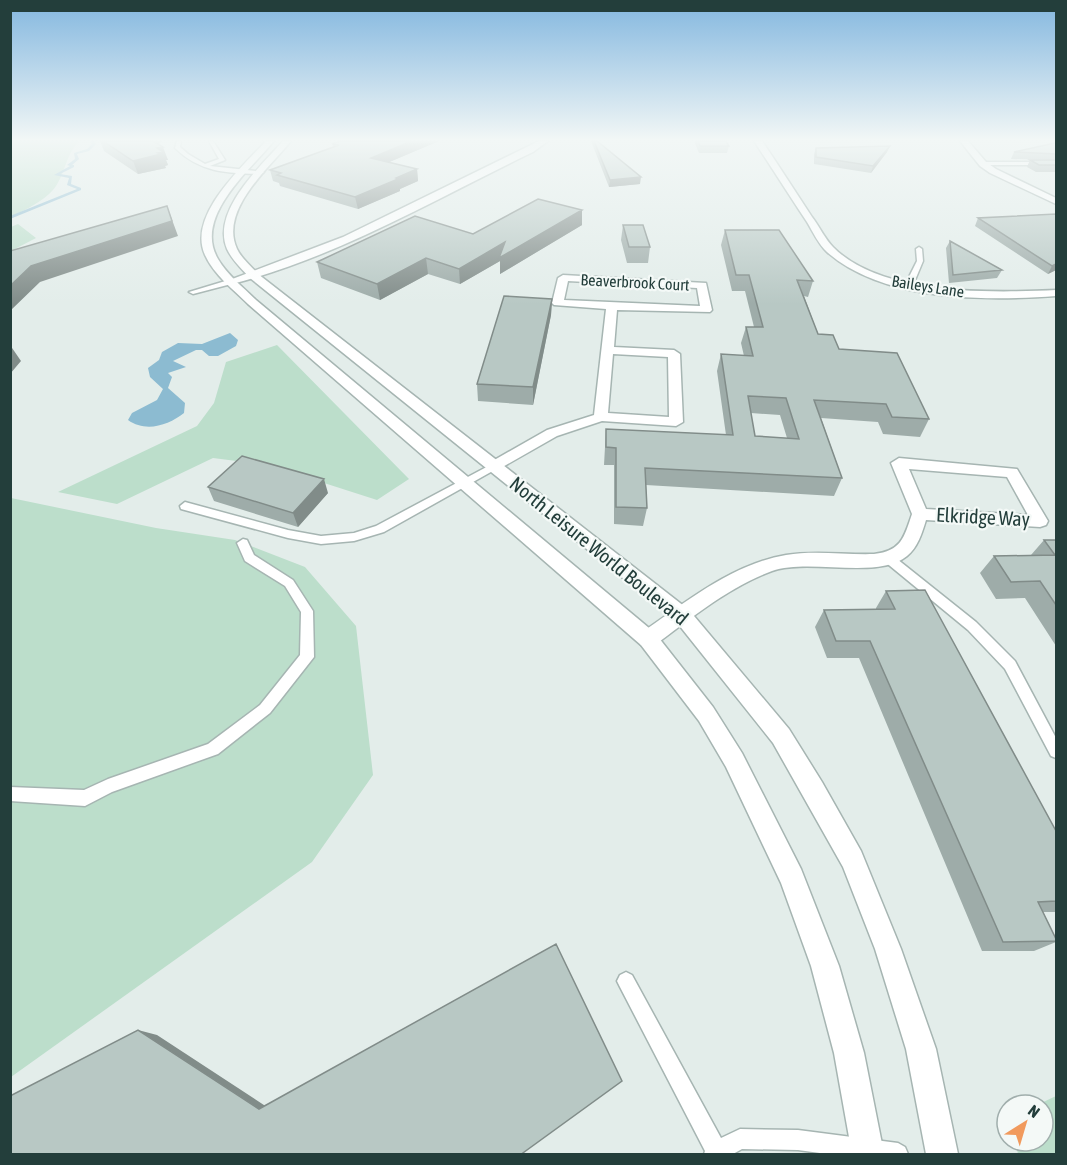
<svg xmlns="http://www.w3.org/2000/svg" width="1067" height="1165" viewBox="0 0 1067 1165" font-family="'Asap Condensed',sans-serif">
<rect width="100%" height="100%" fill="#e3edea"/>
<path fill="#bcdecb" d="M11,141h69c-14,12 -14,30 -24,45 -10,15 -31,23 -45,32z
M18,224l18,14 -25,13v-24z
M277,345l132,134 -32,21 -109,-35 -55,-7 -96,46 -59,-12 139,-66 17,-23 12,-41z
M11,498l145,30 79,12 70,27 51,59 17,149 -61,87 -301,215z
M1056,1096v58h-38l-3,-13h28v-36h-6z"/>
<path fill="#8cbbd1" d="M230,333l8,7 -2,6 -18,10h-9l-7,-6h-6l-23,11 13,6 -18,6 4,4 -4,11 17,15 -1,10c-15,12 -38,20 -56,7l4,-7 25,-13 6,-11 -13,-12 -2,-9 11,-8 3,-8 16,-9 24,1z"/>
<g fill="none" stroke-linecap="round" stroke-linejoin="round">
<path fill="#8cbbd1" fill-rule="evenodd" d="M91,141h7l-4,1 2,2 -7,7 -12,3 2,5 -7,6h2v2l-14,7 12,2 -1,8 10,4v2l-71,29v-3l67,-27 -10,-4 2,-7 -15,-3 16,-9 -3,-1 8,-6 -1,-6 13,-4 5,-5z"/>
<g stroke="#a6b5b2" stroke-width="3">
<path id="service" d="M177,141h4l-1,6 8,7 17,10 14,-5 -10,-18h4l12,19 -15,6 54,6 -3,2c-34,-1 -60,-1 -86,-26z
M979,162h77v3h-75z
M919,247l3,2 1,12 -10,24 -7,2 -1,-2 12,-24 -1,-12z
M232,279l4,2 -1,2 -42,11 -4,-2z
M494,463l4,1v4l-114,64 -30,9 -33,3 -33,-6 -107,-29 -1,-3 5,-4 103,28 33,6 33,-3 22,-7z
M243,539l4,1 7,15 39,25 20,31 1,46 -44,56 -52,41 -106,38 -27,14 -75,-5v-14l74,3 24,-11 100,-35 52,-39 40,-50 1,-43 -16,-26 -40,-25 -8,-18z
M888,554l4,1 84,67 39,39 41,77v20l-5,-2 -46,-87 -37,-39 -84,-69 -2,-3 2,-3z
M626,972l6,3 89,163 19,-9 58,1 100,13 7,4 3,7h-81l-29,-4 -56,-1 -9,5h-29l1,-3 -85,-164 -3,-6 3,-6z"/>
</g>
<g stroke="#a6b5b2" stroke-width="3">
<path id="minor" d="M539,141h9l-15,11c-98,47 -195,105 -301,132l-5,-3 116,-44z
M754,141h8c17,25 33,50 50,76 7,9 13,22 21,30 48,49 160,46 223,43v6c-70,5 -172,6 -229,-44 -8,-7 -14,-20 -20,-30 -18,-27 -35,-54 -53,-81z
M960,141h8l18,21 10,7 60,29v6l-66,-31 -10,-7z
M563,275l143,8 6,27 -2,2 -93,-2 -3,37 60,3 6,4 3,68 -7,4 -74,-5 -45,15 -58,33h-10l-3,-3 3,-3 58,-33 47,-15 12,-106 -52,-4 -2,-2 6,-25zM568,281l129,7 3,18 -136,-6zM613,354l55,3 1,60 -61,-4z
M899,458l118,11 31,52 -2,4 -6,2 -114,-7c-4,13 -8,27 -19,36 -28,24 -98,2 -135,15 -43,16 -81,47 -117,74l-7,2 -7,-2 -3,-6 3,-6c44,-30 91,-69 145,-78 28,-5 59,0 88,-1 27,-3 30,-16 38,-40l-21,-51zM909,469l98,8 21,38 -102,-6z"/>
</g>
<g stroke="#a6b5b2" stroke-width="3">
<path id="tertiary" d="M266,141h8c-24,29 -81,76 -56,118 9,16 25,28 38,41l399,333 58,74 29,46 59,116 38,97 25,87 20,101h-32l-18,-101 -23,-87 -30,-83 -55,-116 -27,-46 -58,-76 -393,-341c-15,-15 -34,-29 -43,-49 -18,-39 37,-88 61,-114z
M283,141h8c-22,27 -72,69 -54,108 4,9 14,17 21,25l431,336 100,119 33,53 39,69 40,98 35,100 22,105h-32l-20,-105 -31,-100 -32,-82 -70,-124 -98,-123 -425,-342c-8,-9 -18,-18 -23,-29 -16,-38 34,-83 56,-108z"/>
</g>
<use href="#service" fill="#fff" fill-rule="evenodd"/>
<use href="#minor" fill="#fff" fill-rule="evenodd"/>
<use href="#tertiary" fill="#fff" fill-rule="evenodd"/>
</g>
<path fill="#9eaca9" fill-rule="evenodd" d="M100,141h62l-4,3 10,16h-2l2,5 -3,1 1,2 -28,6 -34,-23z
M340,141h99l-50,21 28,7 1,12 -18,8v2l-42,18 -78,-23 -1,-3 -6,-2 -3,-11 63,-23 -1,-3z
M591,141h6l43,43 -31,3z
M694,141h32l3,5 -2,7h-28z
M1056,143v17l-45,-1 3,-7z
M816,148l71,4 -16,21 -57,-9v-10z
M1030,160h26v12h-20l-9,-5z
M582,210v15l-82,49v-13l-40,23 -32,-10 -48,26 -59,-22 -4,-16 156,-28z
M1056,214v56l-8,4 -73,-48 3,-8z
M623,225l27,22 -2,16h-21l-6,-23z
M725,230l88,51 -5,16 -4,-1 14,38 21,15 90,70 -9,18 -37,-3 -5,-12 -57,-4 21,60 -8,18 -188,-11 1,23 -4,18 -29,-2v-59h-10l2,-36 120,6 -9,-64 4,-17 23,2 -3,-13 5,-16h8l-9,-36h-13l-11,-46zM751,413l29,2 7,23 -32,-2z
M950,241l52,29 -5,8 -48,5 -3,-35z
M552,299l-1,16 -18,90 -55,-4 -1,-17z
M208,487l120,6 -30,34 -84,-26z
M1044,540h12v106l-31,-48 -29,1 -16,-26 14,-17 37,-1z
M886,591l170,240v81h-13l13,27v3l-22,9h-52l-123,-293h-32l-12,-31 9,-17 52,-1v-1z"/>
<path fill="#818c89" d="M412,141h27l-66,28 -2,-11z
M890,146l-3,6 -16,21 2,-7z
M163,147l5,13h-2l2,5 -3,1 1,2 -28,6 -5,-13 24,-13z
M417,169l1,12 -18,8v2l-42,18 -3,-12z
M641,177l-1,7 -31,3 1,-7z
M167,206l11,30 -138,46 -30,29v-25l21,-20z
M582,210v15l-82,49v-13l-40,23 -1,-15 46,-27z
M426,258l2,16 -48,26 -3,-16z
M1056,264v6l-8,4 4,-8z
M552,299l-1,16 -18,90v-18z
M10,345l11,16 -11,13z
M324,479l4,14 -30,34 -5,-14z
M138,1030l19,5 116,76 -14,-2z"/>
<path fill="#b8c8c4" stroke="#818c89" stroke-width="1.5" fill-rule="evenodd" d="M103,141h50l10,6 -6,1 6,4 -5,1 3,1 -28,7z
M340,141h72l-41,17 46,11 -21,9 2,1 -43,18 -78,-22 4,-2 -11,-3 69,-25 -7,-1z
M594,141h3l44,36 -31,3z
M698,141h28l3,5h-29z
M1055,143h1v11l-42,-2z
M890,146l-17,20 -57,-9v-9z
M1030,160h26v5h-17z
M538,199l44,11 -83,48 6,-16 -46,27 -33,-11 -49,26 -60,-22 98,-46 58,18z
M167,206l5,15 -141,45 -21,20v-35z
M1056,214v50l-4,2 -74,-48z
M623,225h20l7,22h-21z
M725,230h54l34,51 -16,-1 21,54 15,1 6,14 58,4 32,66 -37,-2 -6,-13 -72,-4 28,78 -197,-10 2,40 -31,-1v-59l-10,-1v-18l127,6 -12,-81 32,2 -7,-29h17l-14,-52h-13zM748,396l38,2 13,41 -44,-3z
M950,241l52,29 -49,5z
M504,296l48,3 -19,88 -56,-3z
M242,456l82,23 -31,34 -85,-26z
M1044,540h12v65l-16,-24 -29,1 -17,-26 61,-1z
M925,590l131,241v70l-18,1 18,37v2l-53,1 -133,-301h-34l-12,-31 71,-1 -9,-18z
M556,944l66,137 -102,74h-510v-59l128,-66 121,79z"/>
<linearGradient id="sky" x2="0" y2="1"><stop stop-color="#83b7df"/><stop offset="0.46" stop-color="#f2f7f6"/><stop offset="1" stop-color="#f2f7f6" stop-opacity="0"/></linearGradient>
<rect width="1067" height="304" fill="url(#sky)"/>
<g text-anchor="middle" stroke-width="4.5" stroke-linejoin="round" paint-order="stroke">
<g font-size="16" fill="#233e3b" stroke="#f4f9f7">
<text transform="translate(635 282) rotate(3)" y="6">Beaverbrook Court</text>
<text transform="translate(928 286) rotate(9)" y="6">Baileys Lane</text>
</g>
<g font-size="20" fill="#233e3b" stroke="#f4f9f7">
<text transform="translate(983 517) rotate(3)" y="7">Elkridge Way</text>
<text transform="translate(599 551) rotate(39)" y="7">North Leisure World Boulevard</text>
</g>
</g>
<rect width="1067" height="1165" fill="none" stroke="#233e3b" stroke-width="24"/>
<g transform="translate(1025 1123) rotate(37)"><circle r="28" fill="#f4f9f7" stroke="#a0aeac" stroke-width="1.5"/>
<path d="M0-4.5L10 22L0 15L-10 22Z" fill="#f19a5d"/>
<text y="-9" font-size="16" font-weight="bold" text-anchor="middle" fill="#233e3b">N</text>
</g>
</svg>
